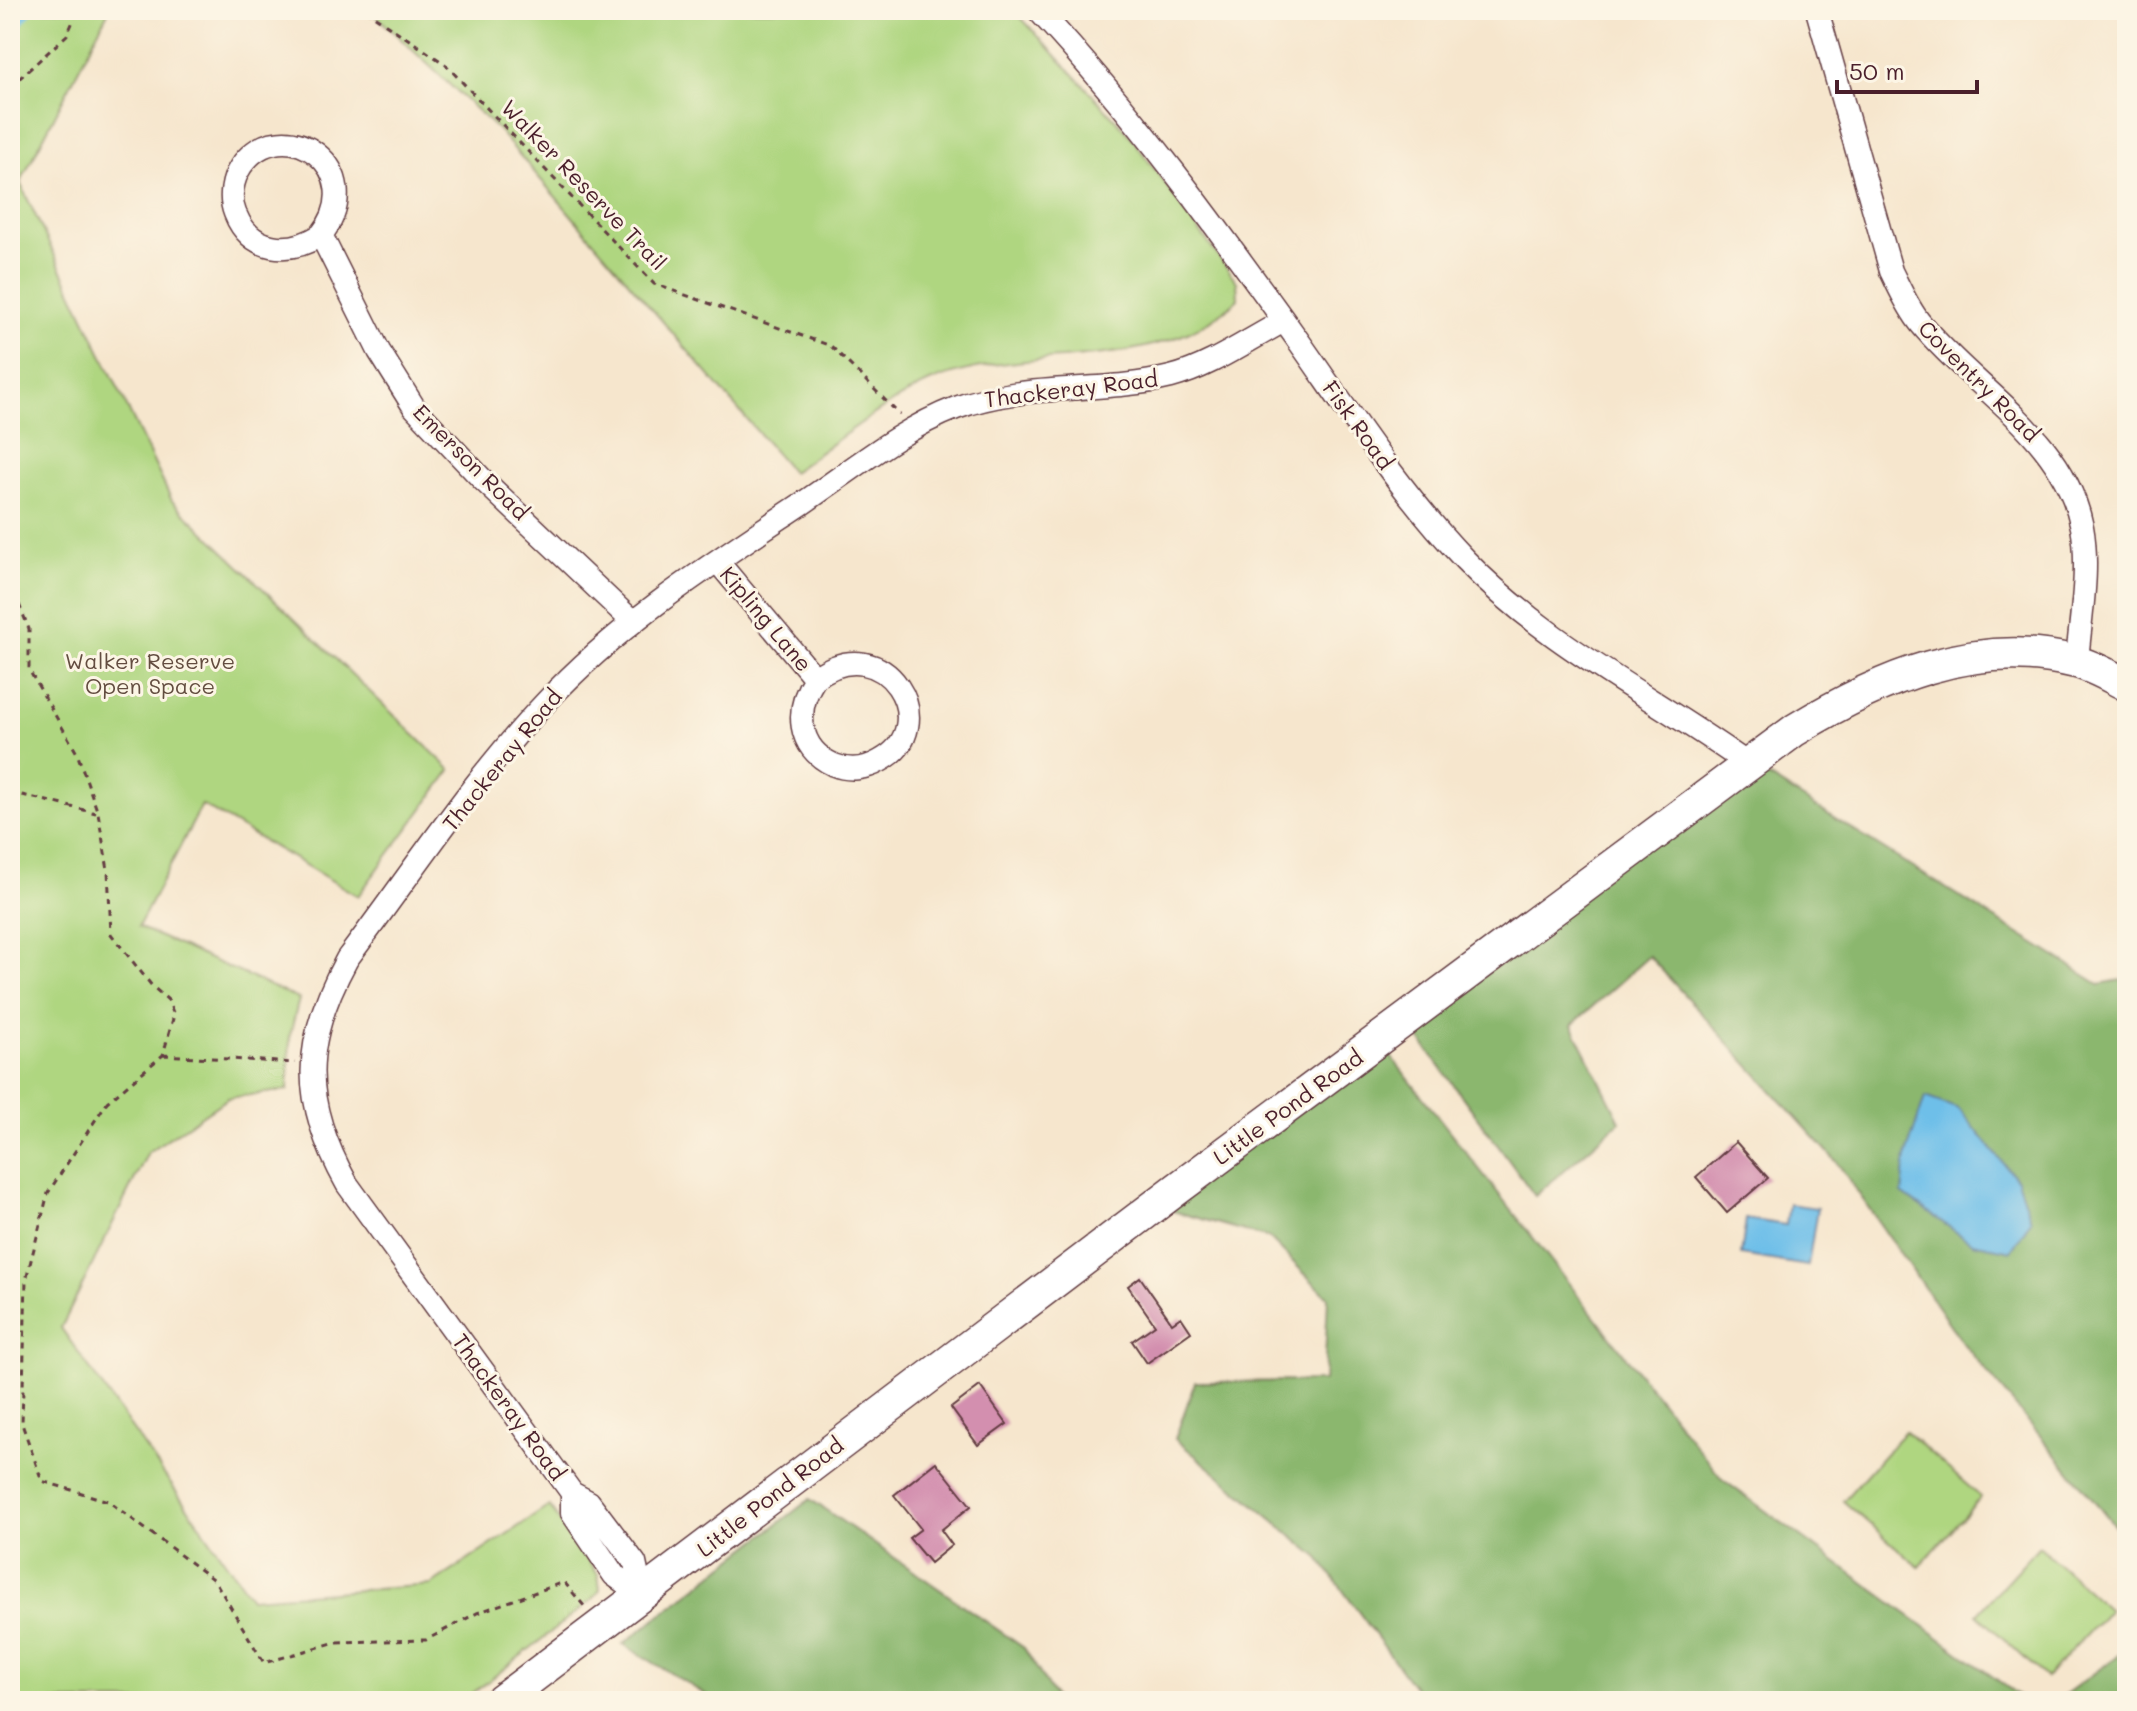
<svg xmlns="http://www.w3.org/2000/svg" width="2137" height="1711" viewBox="0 0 2137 1711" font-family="Mali,sans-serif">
<rect width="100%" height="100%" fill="#fcf5e5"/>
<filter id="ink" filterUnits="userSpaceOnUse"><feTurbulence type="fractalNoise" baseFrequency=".0125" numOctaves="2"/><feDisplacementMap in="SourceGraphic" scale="16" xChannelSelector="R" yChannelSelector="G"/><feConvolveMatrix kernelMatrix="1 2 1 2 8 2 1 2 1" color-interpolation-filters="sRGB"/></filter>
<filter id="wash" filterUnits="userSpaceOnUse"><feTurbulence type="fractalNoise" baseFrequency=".006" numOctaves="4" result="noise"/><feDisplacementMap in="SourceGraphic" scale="32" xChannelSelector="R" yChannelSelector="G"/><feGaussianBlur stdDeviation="1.8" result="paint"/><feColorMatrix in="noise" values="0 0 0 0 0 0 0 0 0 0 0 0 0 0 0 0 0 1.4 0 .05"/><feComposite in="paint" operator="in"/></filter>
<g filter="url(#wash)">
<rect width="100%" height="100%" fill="#f6e6cd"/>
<path fill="#afd680" stroke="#7c7a56" stroke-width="2" d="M10,10h99l-89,173 152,318 279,269 -93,126 -156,-91 -64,122 161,72 -9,36 -2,55 -60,8 -80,54 -87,176 190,270 180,-13 118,-79 49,69 2,15 -7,9 -130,102h-453z
M370,10h644l114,123 109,149 1,17c-85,82 -208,41 -308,83 -44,19 -98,63 -138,90l-293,-341z
M1905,1431l76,66 -62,70 -76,-66z
M2039,1546l70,64 -63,68 -69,-64z"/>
<path fill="#8bb76e" stroke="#6a6b4c" stroke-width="2" d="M1749,765l350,219 28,-5v561l-165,-198 -126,-181 -187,-205 -77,69 48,96 -85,75 -129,-176z
M1378,1040l344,439 304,222h-602l-105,-143 -144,-119 20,-57 129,-1 4,-84 -59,-59 -114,-32z
M810,1499l214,149 33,53h-341l-93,-57z
M2127,1649v52h-71z"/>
<path fill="#6ebfe9" stroke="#5c6f8a" stroke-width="2" d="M1925,1097l34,12 58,71 14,40 -20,31 -39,-8 -70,-49 4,-39z
M1789,1204l28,4 -9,58 -67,-11 5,-36 40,6z"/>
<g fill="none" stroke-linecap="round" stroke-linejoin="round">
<path stroke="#6ebfe9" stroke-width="6" d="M10,34l21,-24"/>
</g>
<g id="blocks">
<path fill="#d38faf" d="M1736,1142l32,36 -41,35 -31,-36z
M1140,1277l32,46 9,-6 10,15 -44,31 -15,-22 23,-16 -27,-39z
M980,1386l27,38 -29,21 -27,-37z
M936,1462l35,44 -30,24 11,15 -22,18 -21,-25 12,-9 -27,-34z"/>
</g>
</g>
<g filter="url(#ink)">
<use href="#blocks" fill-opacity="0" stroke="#643d43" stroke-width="2"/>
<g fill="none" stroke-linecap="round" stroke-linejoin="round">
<g stroke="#643d43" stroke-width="25">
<path id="street" d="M1038,10c97,104 179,217 262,333 52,74 102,151 165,217 83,86 188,136 284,205
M1817,10l74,261c9,18 17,37 30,53 55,67 143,112 161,203 8,42 -2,93 -5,135
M321,235c-32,20 -71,17 -86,-22 -6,-15 -3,-33 6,-47 42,-60 132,4 80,69l58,116 35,56 68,72 150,142
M717,561l98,117c-20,30 -19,70 19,87 15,6 32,4 46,-4 65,-34 5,-136 -65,-83
M572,1493v20l42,62 28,20
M642,1595l-7,-32 -46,-61 -17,-9 -225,-309c-46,-83 -46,-141 0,-225 65,-86 125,-179 199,-257 74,-80 167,-139 257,-199 49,-33 98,-74 153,-95 68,-26 145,-14 215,-31 39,-10 77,-37 113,-56"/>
</g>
<g stroke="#643d43" stroke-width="35">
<path id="secondary" d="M501,1701l676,-512 618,-459c83,-51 181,-94 281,-68 17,4 35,15 51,23"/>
</g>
<path stroke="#643d43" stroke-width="3" stroke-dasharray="6 6" stroke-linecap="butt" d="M365,10l80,54 209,220 177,62 69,69
M10,87l57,-52 11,-25
M10,582l19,47v41l48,83 21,60 10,57 3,64 41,52 16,14 6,15 -11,40 -56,47 -59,91 -22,87 -4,144 20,57 66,20 107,80 49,82 72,-21 90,-2 51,-27 87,-31 21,25
M10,792l86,21
M163,1055l132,8"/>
<use href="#street" stroke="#fff" stroke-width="22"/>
<use href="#secondary" stroke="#fff" stroke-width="32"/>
</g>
</g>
<g text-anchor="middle" stroke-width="6" stroke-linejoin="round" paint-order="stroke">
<g font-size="22" fill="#4a1f2b" stroke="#fcf5e5">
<text transform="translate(584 185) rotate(46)" y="8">Walker Reserve Trail</text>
<text transform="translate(1979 381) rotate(45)" y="8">Coventry Road</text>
<text transform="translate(1071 389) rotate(-7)" y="8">Thackeray Road</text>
<text transform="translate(1358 425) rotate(54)" y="8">Fisk Road</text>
<text transform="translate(471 462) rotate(45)" y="8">Emerson Road</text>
<text transform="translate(766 619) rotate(50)" y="8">Kipling Lane</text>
<text transform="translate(502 760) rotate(-51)" y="8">Thackeray Road</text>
<text transform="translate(1288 1107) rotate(-36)" y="8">Little Pond Road</text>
<text transform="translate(509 1407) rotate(54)" y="8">Thackeray Road</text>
<text transform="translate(770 1497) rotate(-38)" y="8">Little Pond Road</text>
</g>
<g font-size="22" fill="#634d40" stroke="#fcf5e5">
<text x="150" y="669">Walker Reserve<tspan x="150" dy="25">Open Space</tspan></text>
</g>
</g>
<rect width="2137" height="1711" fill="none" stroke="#fcf5e5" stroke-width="40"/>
<path d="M1837 80v12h140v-12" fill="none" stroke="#4a1f2b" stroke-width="4"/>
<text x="1849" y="80" font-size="24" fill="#4a1f2b" stroke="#fcf5e5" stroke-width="6" paint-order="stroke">50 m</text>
</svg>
